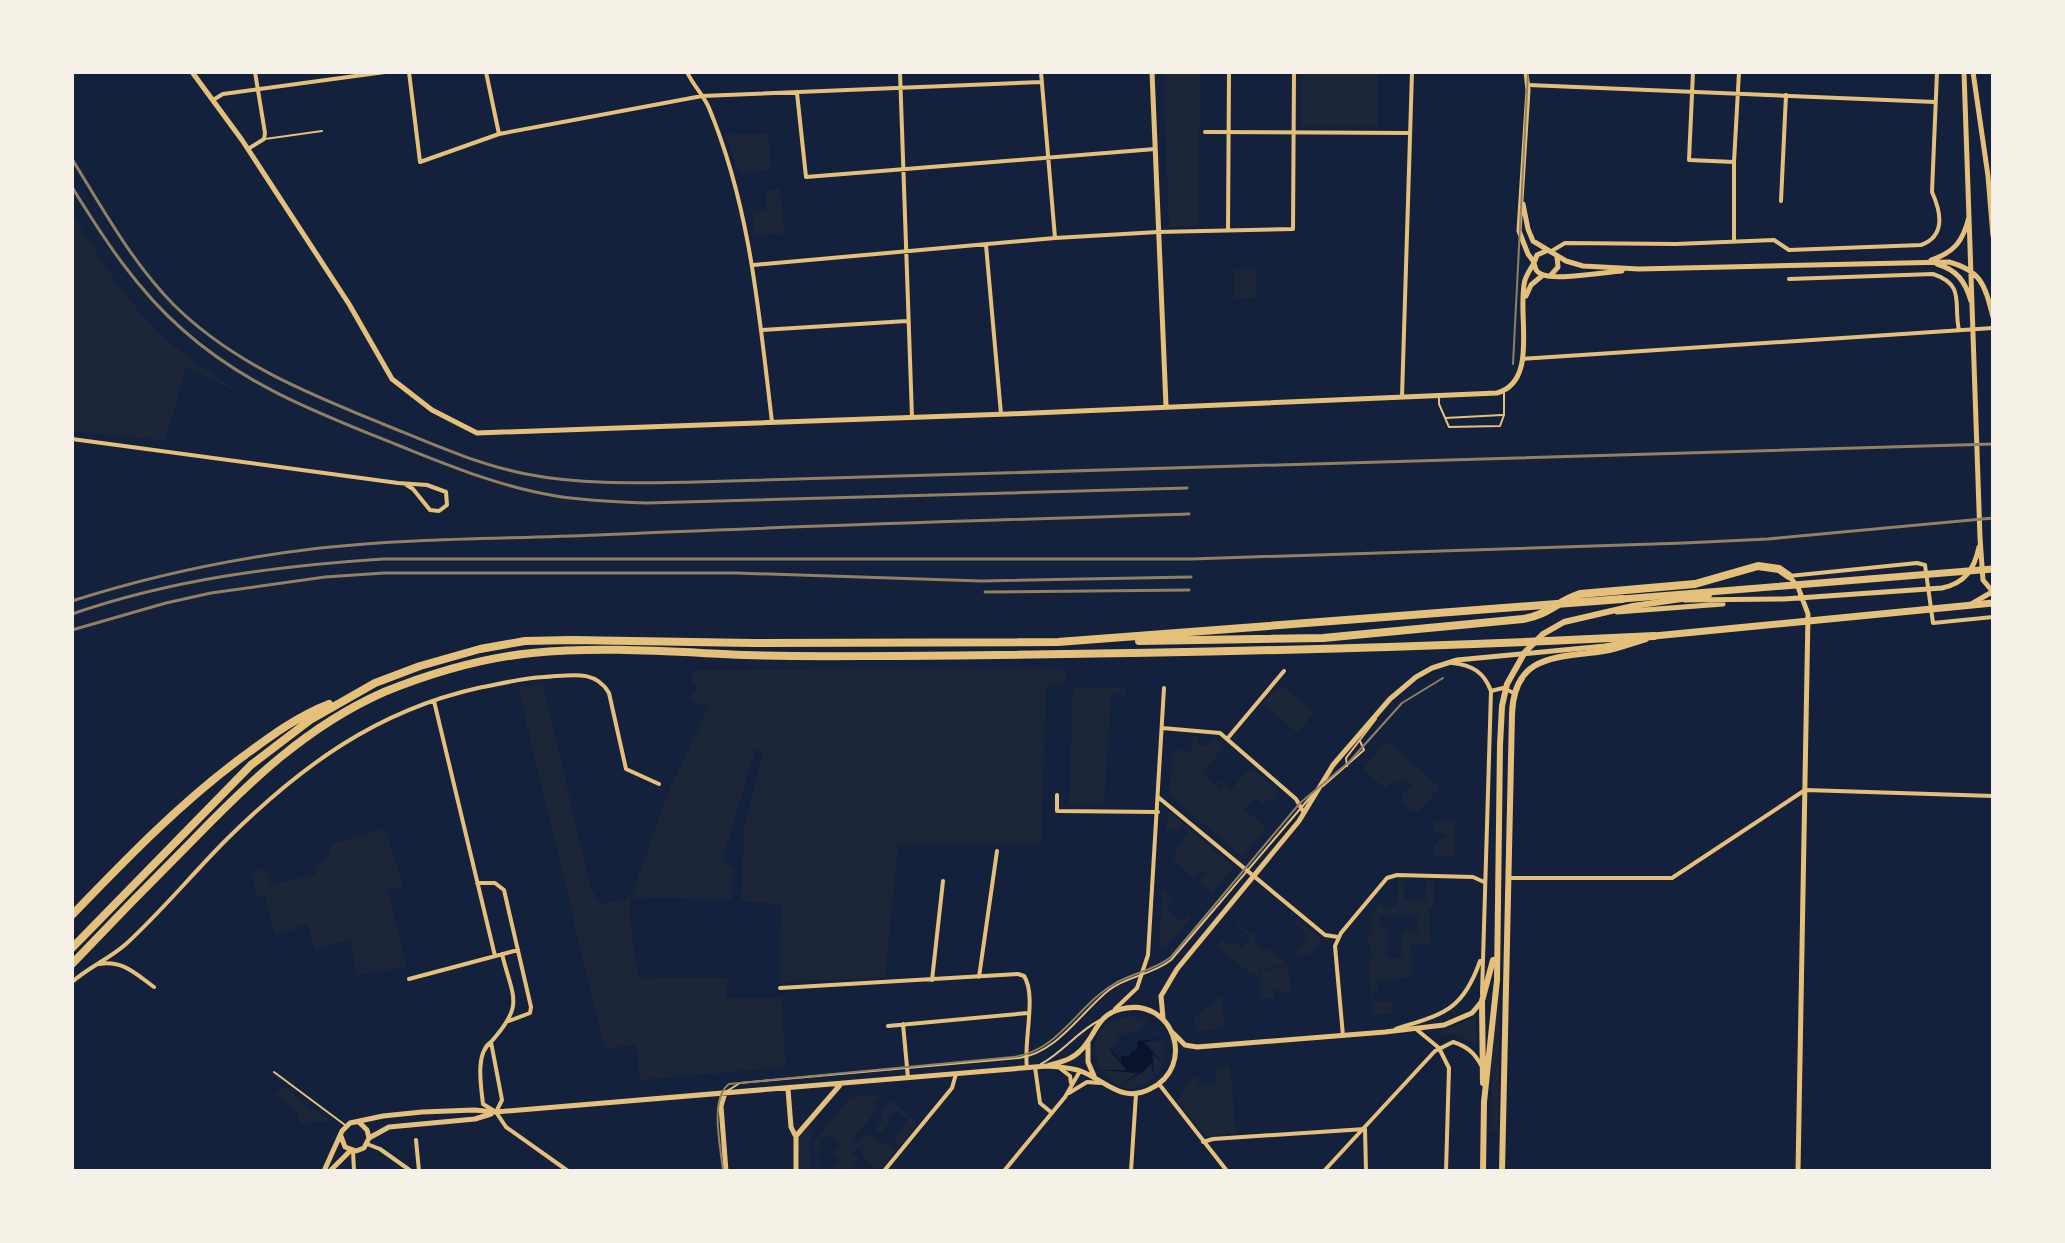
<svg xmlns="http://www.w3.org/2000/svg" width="2065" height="1243" viewBox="0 0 2065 1243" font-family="'Alegreya Sans',sans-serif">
<rect width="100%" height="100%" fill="#14213d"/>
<path fill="#1d2539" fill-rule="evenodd" d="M1163,72h37l-2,153 -29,2z
M1301,72h77v55h-77z
M768,133l3,37 -32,2 -13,-37z
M780,189l4,44 -30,3 -2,-25 15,-1 -1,-20z
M72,213c30,50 64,106 111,140 20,15 41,28 61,42l-58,-28 -21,74 -93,-10z
M1255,268l1,30 -21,1 -1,-30z
M1065,667v18h-19l-5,160h-143l-13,132 -105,5 1,-78 -40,-3 3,-70 20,-80 -9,-1 -33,111 11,7 -2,32 -100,-3 -2,16 9,64 90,1 -2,20h55l5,69 -146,13 -4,-36 -31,6 -87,-363 25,-3 47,202 11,18 30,-7 37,-104 40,-85 -5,-4 -12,-2v-7l7,-6 -1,-5 -5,-1v-13z
M1280,685l34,28 -17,20 -34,-30z
M1125,687v8h-14l-7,108h-35l4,-115z
M1193,736h5v9l10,1 7,-8 10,8 -23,27 13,12 5,-5 2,2 -5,6 2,2 6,-6 6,5 20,-21 29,26 -7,9 -5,-4 -5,5 -7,-5 -12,10 22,19 -23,29 -74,-62 4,-45 18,2z
M1387,741l53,46 -22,26 -18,-12 4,-5 -2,-3 10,-8 -9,-8 -7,8 -4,-3 -6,7 -23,-20z
M1168,811l66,56 -22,26 -13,-10 7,-10 -6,-3 -7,8 -20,-20 5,-13 10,-13 -6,-5 -5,6 -4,-4 -7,7z
M1434,821h21v34l-21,1v-12h3l1,-6h7v-5l-11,-1z
M385,829l18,57 -15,5 19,75 -50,9 -7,-35 -35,9 -7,-25 -33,11 -10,-40 -8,2 -6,-24 16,-4 4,16 45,-10 -1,-7 12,-10 5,-14z
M1398,881h6v19h22v-19h8v25l-5,3 1,35h-19l2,33 -36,5 1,8 -6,1 1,11 19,-1 2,12 -22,2 -3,-54 3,-3 -2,-16h-6l7,-7 1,-21 9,-12 1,5h15zM1380,915l38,1v16h-16l-1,26h-14l1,-28 -9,-1z
M1163,888l10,14 -6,7 16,13 6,-7 3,2 -27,31 -6,-2z
M1298,921l22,17 1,9 -21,11 -5,-5 12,-17 -11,-13z
M1237,923l20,16 -3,5 11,9 4,-4 18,15 -28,7 -1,5 -6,-1 -35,-28 6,-7 6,5 5,-3 8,6 8,-11 -15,-12z
M1288,965l3,28 -17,-3v7l-13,2 -1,-27z
M1500,977l-2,153h-7l1,-65z
M1222,996l2,33 -27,2 -3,-14z
M1134,1016l14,5 -9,11 -8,-1 -11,4 -10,17 19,21h13l12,-12 -1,-11 -9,-8 19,-1c4,12 2,24 -7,34 -45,48 -99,-55 -22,-59z
M1476,1016v29l-17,-10 -26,-3 23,-6z
M1230,1066l6,67 -31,3 -28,-36 16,-23h4l1,8 18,-2 -1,-16z
M282,1086l25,18 -1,4 5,2 1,-2 20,13 -33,3 -1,-13 -23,-16z
M882,1095l-8,8 7,7 10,-10 27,24 -19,23 -5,-4 14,-24 -13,-9 -7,9 2,3 -10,12 -4,-4 7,-15 -6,-5 -24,28 5,4 7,-8 5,4 3,-2 22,15 -16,20 -15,-12 -2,-8 4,-5 -2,-2 -13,9 8,7 -9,11h-21l10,-12 -6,-5 7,-9 -13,-10 -9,10 4,4 -6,6 5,5 -4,4 8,7h-9l-2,-30 37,-44z
M810,1125l4,9 -4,6 2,31h-11l-3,-32z"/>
<path fill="#0b132b" d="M1100,1038l21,23v-5h8l2,-4 6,-3 1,-8 23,-2 -17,3 19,21 -11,-10 2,24 -3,-14 -7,8 -23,14 17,-12 -37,-3h26z"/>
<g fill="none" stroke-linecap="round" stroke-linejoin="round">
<path stroke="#e5c07b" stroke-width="2" d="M265,139l57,-8
M1439,397v7l10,23 51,-1 4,-11v-23
M1445,418l57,-3
M1347,766l-1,-8 30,-39
M1323,786l41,-36 -4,-9
M1041,1064c22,-12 37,-33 59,-44
M274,1072l71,53
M727,1091l13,-8 279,-25c39,-6 61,-45 90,-68 18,-14 43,-15 62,-30l141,-165"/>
<path stroke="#e5c07b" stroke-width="4" d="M409,72l11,90 79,-28 203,-38 340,-14
M486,72l13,62
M687,72c6,13 17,24 22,36 42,101 50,207 63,314
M900,72l12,345
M1041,72l14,166
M1693,72l-4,88 45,2
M1528,85l407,17
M797,93l9,84 349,-28
M213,100l10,-6 162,-22
M1205,132l205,1
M248,149l16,-10 1,-6 -10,-61
M1781,201l5,-106
M1228,230l1,-158
M1734,241v-79l5,-90
M986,245l15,169
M1550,252l15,-9 111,1 98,-4 15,10 132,-5c25,-9 20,-33 11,-53l5,-120
M753,265l302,-27 103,-6 135,-3 1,-157
M1789,279l144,-5c33,11 20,30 26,56
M762,330l145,-9
M1522,359l471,-31
M1402,397l10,-325
M72,439l326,44 29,2 19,7 1,13 -8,6 -9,-1 -17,-21 -8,-5
M1789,576l128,-13 8,2 8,58 60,-6
M1452,663c20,2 32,9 39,28l-9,303
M1491,691l12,-3 11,5
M434,701l61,255
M1162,728l58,5 76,66 8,14
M1227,739l57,-68
M1057,795v16l101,1
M1158,797l167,138 13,2
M1509,878h163l133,-88 188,6
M477,883h18l9,7 27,117 -1,6 -21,8
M99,964c24,-4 37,10 55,23
M979,977l18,-126
M409,979l109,-29
M932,980l11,-99
M72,982c17,-15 37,-23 54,-38 36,-33 67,-71 101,-105 74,-73 149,-128 251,-151 22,-4 44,-10 66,-11 24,-1 51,-9 65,16l17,76 33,15
M780,988l238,-14 6,2c13,19 -1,67 3,92
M1115,1009l22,-21 11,-33 16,-267
M903,1024l5,54
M888,1026l140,-13
M1396,1029c45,-15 66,-16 84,-68
M1416,1029l23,19 10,20 -3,103
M1343,1036l-8,-90 6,-13 46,-55 10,-3 76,2 11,5
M491,1042c34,-38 22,-43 11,-88
M1035,1067l5,36 12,10
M1061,1069l9,7 1,7
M1159,1084l68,87
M1069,1093l18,-11 13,1
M496,1112l6,-12 -11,-58c-16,11 -10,44 -8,62l13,8 10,15 62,44
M416,1140l3,31
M1203,1142l10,-3 152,-10 1,42
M367,1144l13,5 31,22
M353,1151l1,20
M884,1171l68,-83 4,-14
M1004,1171l61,-74 15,-26
M1131,1171l5,-77
M1324,1171l111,-120 18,-9c13,4 21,10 28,23"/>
<path stroke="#e5c07b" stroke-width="5" d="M192,72l50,68 107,164 43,75 40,31 45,23 531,-19 489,-21c43,-12 19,-81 28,-113 2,-6 6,-12 9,-17
M1152,72l14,334
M1526,72l2,18 -9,141 9,23 6,8
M1964,72l16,466 3,42 10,12
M1973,72l15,104 5,60
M1523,204l5,25 5,12 33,20 17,5 56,3 310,-7c33,9 36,24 44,55
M1546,251l-9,4 -3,8c2,6 1,8 7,11 13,7 64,-2 81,-3
M1931,260c24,-8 32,-19 38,-43
M1937,264c20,6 28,17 34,37
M1551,275l7,-8 -1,-10
M1526,296l5,-11 12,-10
M1789,576l9,11 10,27 -10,557
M1684,600l100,-1 158,-11c23,-5 32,-18 37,-41
M1973,603l19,-11
M1617,612l106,-8
M1163,1018l-2,-22 16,-27 122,-148 34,-56 57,-66 26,-22 16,-9 25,-8 148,-14 28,-5
M1173,1033l12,12 12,2 188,-15 59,-7 28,-12 10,-12
M1088,1043v19l6,14
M788,1089l3,38 4,8
M725,1093l-4,13 5,65
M360,1123l7,7 2,8
M341,1136l4,11 11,4 8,-3 5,-10 20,-11 86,-8 16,-5
M324,1171l18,-40 8,-8 33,-7 39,-4 52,-2 22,2 551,-46c12,1 25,1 36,6 24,10 39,31 67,17 47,-22 24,-93 -29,-80 -25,6 -25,27 -41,42 -8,9 -21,11 -33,15
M330,1171l21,-21
M796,1171v-35l44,-51"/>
<path stroke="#e5c07b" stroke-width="6" d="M1483,1083l-1,-82 11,-41
M1483,1171l1,-69 13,-122 3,-235 2,-39 5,-22 18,-32 18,-18 21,-12 69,-16 76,-11
M1502,1171l10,-457c2,-61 46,-56 92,-63 14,-2 28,-8 42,-12"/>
<path stroke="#e5c07b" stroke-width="7" d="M1654,636l339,-33"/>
<path stroke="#e5c07b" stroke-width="7" d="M1622,599l371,-30"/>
<path stroke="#e5c07b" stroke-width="8" d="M1139,641l184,-3 200,-19c27,-5 35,-18 57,-25l115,-10 63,-18 21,3 10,7
M72,915c55,-57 109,-113 173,-160 26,-19 53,-39 84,-51
M72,948l179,-183 59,-45 65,-37 45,-17 60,-17 45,-8 47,-1 181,3 305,-1 564,-43
M72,964c39,-41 79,-82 119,-122 58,-60 116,-116 193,-150 47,-19 97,-34 148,-39 70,-7 142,-1 212,2 51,2 102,1 153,1 253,-2 505,-7 757,-20"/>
<path stroke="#918062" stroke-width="2" d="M1513,364l15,-292
M723,1171c-2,-23 -14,-72 6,-87l284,-27c46,-6 64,-51 101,-73 18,-11 39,-13 57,-27l129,-154 49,-41 53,-59 41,-25"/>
<path stroke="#918062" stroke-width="3" d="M72,159c31,50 59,102 101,145 59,59 134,89 210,120 47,19 93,40 143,50 56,11 113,9 170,8l1297,-38
M72,187c32,52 65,103 111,143 61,55 137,84 212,114 53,21 105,43 161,52 30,5 61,6 91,7l540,-15
M985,592l204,-2
M72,601c81,-26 163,-43 248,-53 92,-10 185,-9 277,-13 197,-9 395,-15 592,-21
M72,614c101,-35 205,-48 311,-55h808l493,-16 84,-4 225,-21
M72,630l94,-27 45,-10 114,-16 59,-4h352l245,8 210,-4"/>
</g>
<rect width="2065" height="1243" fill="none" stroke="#f6f1e7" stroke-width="148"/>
</svg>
